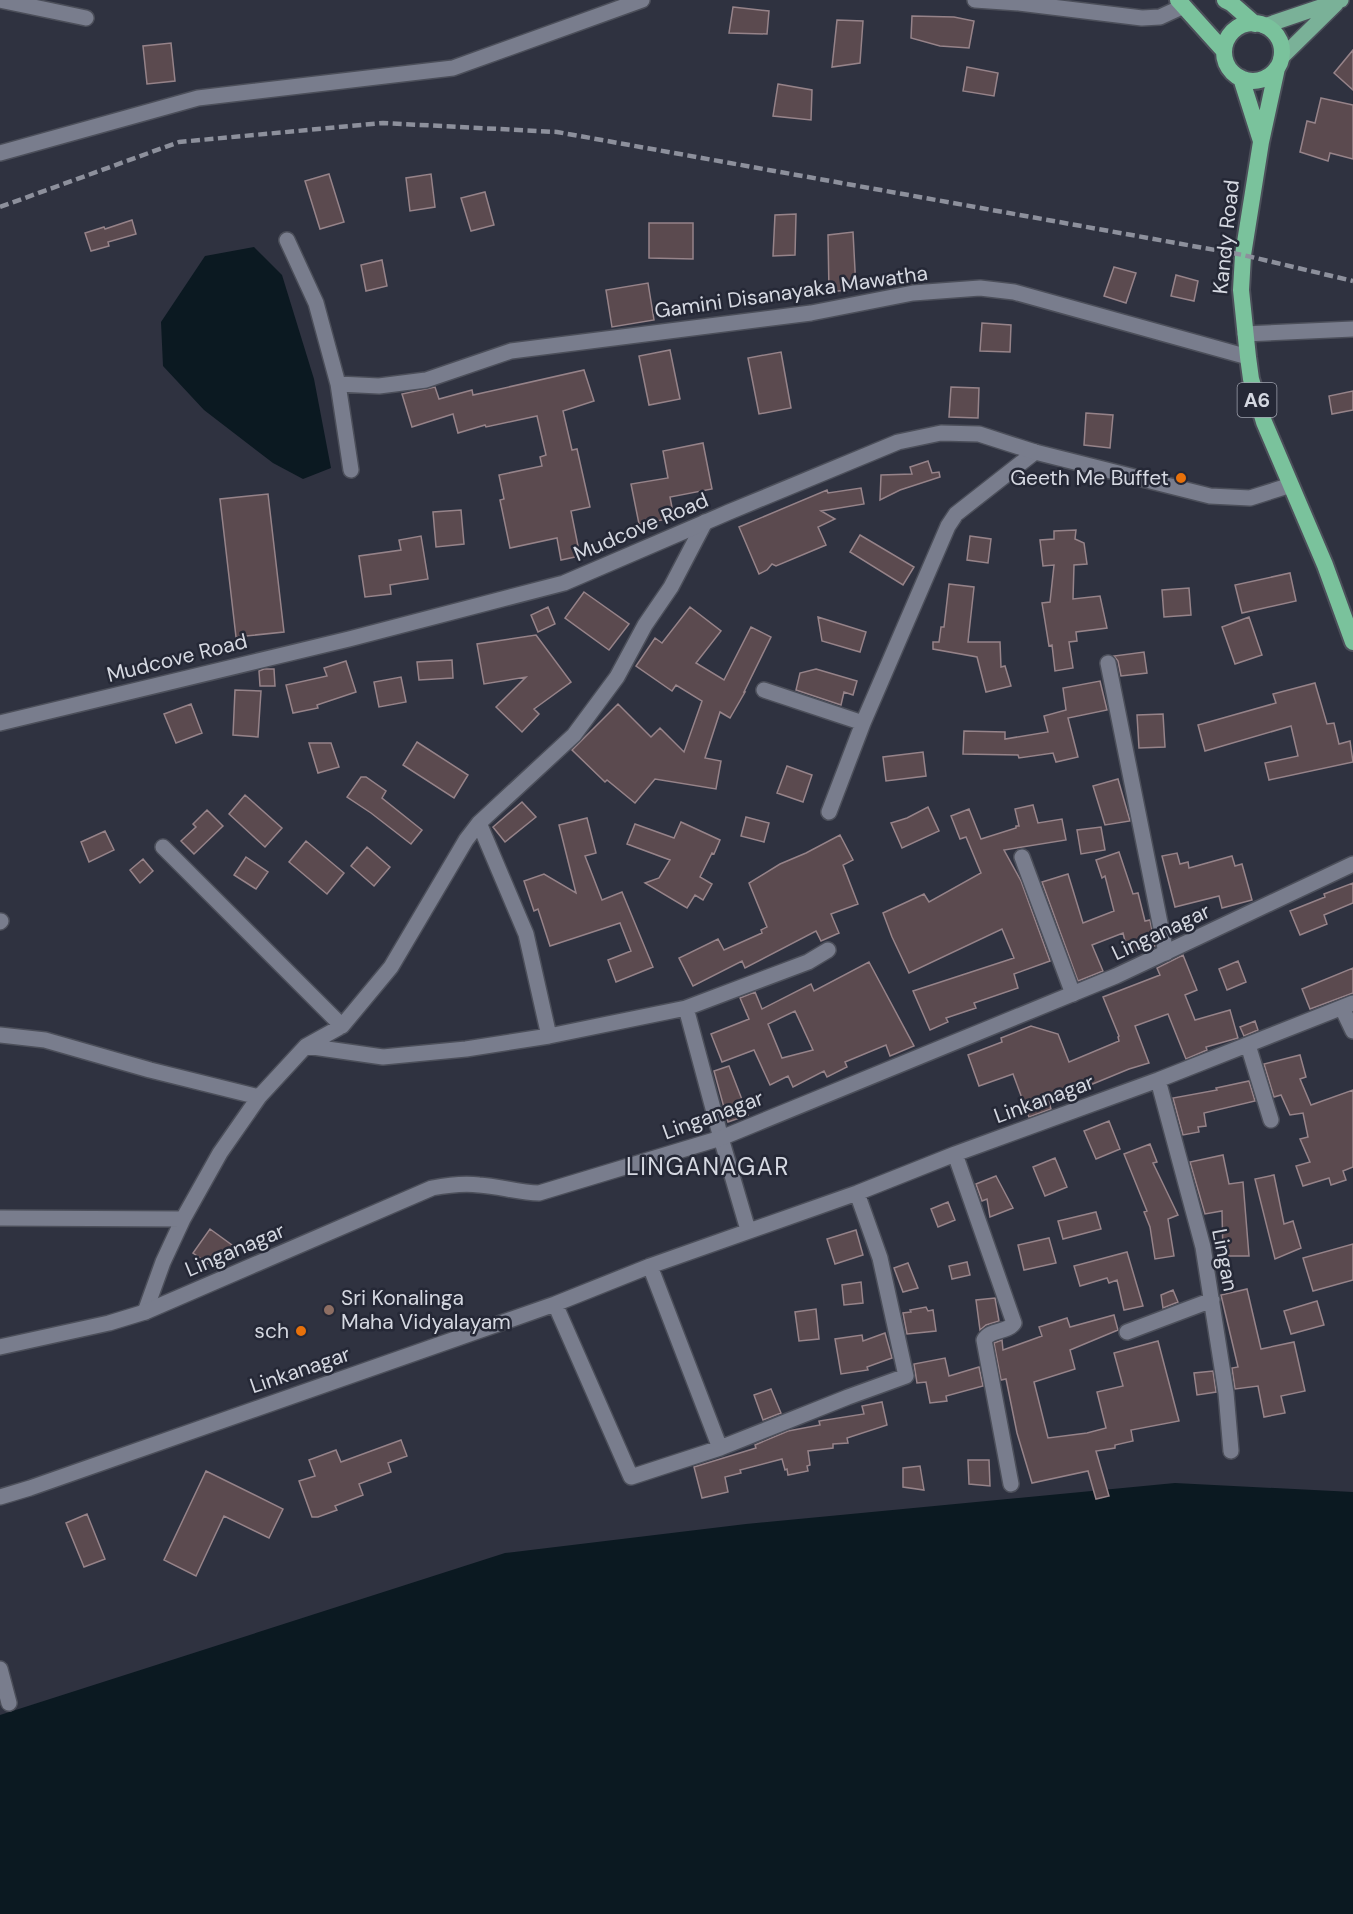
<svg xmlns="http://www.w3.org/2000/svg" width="1353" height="1914" viewBox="0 0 1353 1914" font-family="'DM Sans',sans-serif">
<rect width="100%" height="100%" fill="#2f3240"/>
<path fill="#0b1921" d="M254,247l28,28 32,104 17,89 -28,11 -30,-16 -69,-53 -41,-44 -2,-44 44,-66z
M1175,1483l178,9v422h-1353v-199l505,-162 241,-29z"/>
<path fill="#5b4a4f" stroke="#968389" stroke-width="1.5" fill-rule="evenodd" d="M733,7l36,4 -2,23 -38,-1z
M912,16l42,1 20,4 -5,27 -29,-2 -29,-8z
M837,20l26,1 -3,42 -28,4z
M171,43l4,38 -28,3 -4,-38z
M1353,50v40l-19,-17z
M967,67l31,6 -4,23 -31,-5z
M778,84l34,6 -1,30 -38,-4z
M1321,98l32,7v54l-23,-6 -2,8 -28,-9 7,-31 8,2z
M329,174l15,48 -24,7 -15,-48z
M431,174l4,33 -25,4 -4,-33z
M485,192l9,33 -23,6 -10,-33z
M796,214l-1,41 -22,1 2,-41z
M132,220l4,14 -28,8 1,4 -18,5 -6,-18 19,-6 1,2z
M649,223h44v36l-44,-1z
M853,232l3,57 -27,3 -1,-57z
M382,260l5,26 -21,5 -5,-26z
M1114,267l22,6 -10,30 -22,-7z
M1176,275l22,6 -4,20 -23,-5z
M648,283l6,37 -42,7 -6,-37z
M982,323l29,2 -1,27 -30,-1z
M670,350l10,49 -31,6 -10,-49z
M781,352l10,56 -32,6 -11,-56z
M584,370l10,31 -31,10 9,39 5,-1 13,58 -19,4 9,45 -19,4 -4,-22 -47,10 -10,-48 4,-1 -5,-24 43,-9 -2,-9 6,-2 -9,-39 -51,11 -1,-2 -27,8 -5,-19 -41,13 -10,-33 33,-7 4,12 33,-9 1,5z
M951,387l28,1 -1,30 -29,-1z
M1353,391v19l-21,4 -3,-18z
M1086,413l27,2 -3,33 -26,-3z
M703,443l9,46 -42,8 4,21 -35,6 -8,-40 37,-6 -5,-27z
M928,461l4,12 7,-1 1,5 -40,13 -20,10 1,-25 31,-1 -2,-7z
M861,488l3,16 -43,7 14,8 -17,8 8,18 -50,21 -4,-2 -5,6 -8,4 -20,-47 88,-37 1,3z
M268,494l16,138 -48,5 -16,-138z
M461,510l3,34 -28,3 -3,-35z
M1076,530l-1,9 9,4 3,21 -13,1 -1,34 27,-3 7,32 -31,4 1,9 -8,1 4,26 -18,3 -3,-26 -3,1 -7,-43 8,-1 4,-37 -11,1 -3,-26 14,-1v-8z
M860,535l54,32 -11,18 -53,-33z
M421,536l7,43 -38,6 1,9 -26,3 -6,-41 42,-6 -2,-10z
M970,536l21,3 -3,24 -21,-3z
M1290,573l6,28 -54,12 -7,-28z
M949,584l25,3 -6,55h32l1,25 4,-1 6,20 -25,6 -9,-35 -44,-8v-7h6l2,-15h3z
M1189,588l2,27 -27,2 -2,-27z
M584,592l45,32 -20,26 -44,-32z
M548,607l7,17 -17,8 -7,-17z
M690,607l31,24 -25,32 28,17 27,-53 20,10 -27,55h1l-15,26 -10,-6 -15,46 16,3 -5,28 -61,-10 -20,24 -28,-23 -2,2 -33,-32 46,-46 33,33 9,-9 24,24 18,-51 -26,-16 -4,6 -36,-25 19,-28 7,5z
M818,617l48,15 -6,20 -38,-11z
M1249,617l13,38 -27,9 -13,-37z
M536,635l35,47 -37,27 5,5 -17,18 -26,-25 30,-30 -42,7 -7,-40z
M1144,652l3,21 -26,3 -3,-15 -4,-5z
M452,660l1,18 -34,2 -2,-18z
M346,661l10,31 -39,13 1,3 -25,5 -7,-28 41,-9 -3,-8z
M264,669h10l1,17h-15l-1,-15z
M816,669l41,12 -4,14 -9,-3 -3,13 -45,-15 4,-17z
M401,677l5,25 -27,5 -5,-25z
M1100,681l7,29 -39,8 10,39 -22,5 -3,-9 -34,5 -1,-3 -55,-1 1,-23 41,1v7l43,-7 -4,-16 22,-6 -3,-22z
M1315,683l12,41 7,-1 5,21 11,-3 3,21 -84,18 -4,-17 33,-7 -7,-30 -86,25 -7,-26 78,-22 -3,-9z
M235,690l26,1 -3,46 -25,-2z
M191,704l11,29 -26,10 -12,-29z
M1163,714l2,33 -26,1 -2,-33z
M417,742l51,33 -14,23 -51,-33z
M309,743h22l8,24 -21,6z
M923,752l3,24 -40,5 -3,-24z
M787,766l25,9 -9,27 -26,-9z
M361,777h5l20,14 -4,7 40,32 -11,14 -40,-31 -24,-16z
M1118,779l12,42 -25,4 -12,-39z
M245,795l37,33 -17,19 -36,-33z
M522,802l14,15 -31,25 -12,-15z
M1033,805l5,18 24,-4 4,21 -62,10 17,31 29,80 -36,13 4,14 -44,15 2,5 -30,10 2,4 -18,8 -17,-39 101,-33 -12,-29 -93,44 -17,-36 -9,-24 41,-19 5,8 52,-29 -15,-36 -6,2 -9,-23 18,-7 12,30 35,-11v-2h3l-4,-17z
M928,807l11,24 -37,17 -11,-25 16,-5z
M207,810l16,16 -29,28 -13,-13 15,-14 -3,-3z
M746,817l23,6 -5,19 -23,-6z
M587,818l9,35 -11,3 17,44 20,-8 31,75 -37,15 -8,-22 23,-9 -11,-28 -70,23 -12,-37 -4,2 -10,-30 20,-7 32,19 -17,-68z
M681,822l39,18 -6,14 -2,-1 -12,24 12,7 -9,16 -8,-5 -8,13 -42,-25 14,-5 11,-18 -43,-16 8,-20 39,14z
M1101,827l4,23 -24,4 -4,-24z
M105,831l9,19 -25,12 -8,-20z
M840,835l13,25 -10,5 15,39 -27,10 8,19 -18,8 -5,-10 -71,37 -3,-7 -49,25 -14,-28 39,-19 6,11 38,-17 -1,-3 6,-3 -18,-44 31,-19 26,-11z
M306,841l38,32 -17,21 -38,-32z
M367,847l23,20 -16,19 -23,-20z
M1119,852l14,42 5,-1 7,28 5,-1 5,26 -27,7 -5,-20 -31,12 11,26 -25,10 -36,-99 26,-8 15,49 31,-12 -9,-35 -3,2 -6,-18z
M1177,853l3,11 8,-2 1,6 43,-12 3,10 7,-2 10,36 -30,8 -3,-12 -44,11 -13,-51z
M246,857l22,15 -12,17 -22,-14z
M143,859l10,12 -13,12 -10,-13z
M1353,883v20l-29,12 3,9 -27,11 -10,-24 35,-14 -1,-3z
M1183,955l14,35 -12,5 10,25 35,-10 8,28 -32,9 1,3 -21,9 -18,-45 -33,12 14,37 -20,6 -80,33 2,7 -22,8 -16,-43 -34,12 -11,-31 34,-13 -1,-4 30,-12 27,8 11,28 50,-21 -1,-4 1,-1 -16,-39 57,-22 -3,-7z
M1238,961l8,21 -19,8 -8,-21z
M869,962l45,84 -24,10 -4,-11 -41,17 2,5 -20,10 -3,-6 -31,16 -5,-11 -18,9 -16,-35 -32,12 -11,-28 38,-15 -9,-21 15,-6 7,17 49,-25 3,7zM795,1011l18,39 -31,8 -14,-34z
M1353,968v25l-43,16 -8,-20z
M1255,1021l3,9 -14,6 -4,-9z
M1300,1055l6,22 -6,2 11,26 42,-15v77l-10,4 3,9 -15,5 -2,-7 -26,8 -7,-20 14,-4 -10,-23 8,-2 -5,-24 -13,2 -9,-20 -7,2 -10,-33z
M729,1066l19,49 -20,7 -14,-51z
M1249,1081l6,20 -51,12 2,13 -8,1 1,5 -16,3 -10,-37 44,-8 -1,-2z
M1109,1121l11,28 -24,10 -12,-28z
M1150,1144l7,18 -4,1 25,52 -10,4 6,37 -19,3 -5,-32 -6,-15 3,-1 -23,-57z
M1223,1155l6,29 14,-2 6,74h-26l-1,-45 -17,3 -15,-52z
M1055,1158l12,29 -22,9 -12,-29z
M1274,1175l10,49 9,-3 8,27 -26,11 -20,-80z
M996,1176l17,32 -23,9 -3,-18 -5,2 -6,-17z
M948,1202l7,18 -17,7 -7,-18z
M1096,1212l5,17 -38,10 -5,-18z
M210,1229l26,19 -15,21 -4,1 -24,-17z
M856,1230l7,25 -28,9 -8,-25z
M1049,1238l7,25 -32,7 -6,-25z
M1353,1244v36l-40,11 -10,-33z
M1127,1252l16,54 -19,4 -7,-30 -8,3 -2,-5 -27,8 -6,-20z
M967,1262l3,13 -18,4 -3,-13z
M908,1263l10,25 -15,4 -9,-24z
M861,1282l2,21 -19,2 -2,-20z
M1247,1289l14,60 33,-7 11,49 -24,5 4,17 -21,4 -6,-31 -23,3 -3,-21 6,-1 -17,-72z
M1173,1290l5,12 -15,6 -2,-13z
M995,1298l4,23 -13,4 -6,5 -4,-30z
M1317,1301l7,24 -33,9 -7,-23z
M926,1307l2,4 5,-1 3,21 -29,3 -4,-21 8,-1 -1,-2z
M816,1309l3,30 -20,2 -4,-29z
M1114,1315l4,15 -48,20 5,19 -41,13 14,56 39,-5 19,-5 -9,-36 26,-6 -9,-33 44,-12 21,80 -48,9 2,11 -18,4v3l-19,3 13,45 -13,3 -8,-28 -56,12 -15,-50 -11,-54 -5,1 -7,-37 8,-3 1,10 39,-14 -3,-9 28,-9 3,9z
M885,1333l7,25 -25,9 1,3 -27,4 -6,-35 27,-4 1,6z
M945,1358l4,18 30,-9 4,19 -37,10 1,5 -17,2 -4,-21 -9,1 -3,-19z
M1213,1371l3,21 -19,3 -3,-22z
M771,1389l10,24 -18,7 -9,-25z
M882,1402l5,23 -40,13 1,5 -15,1v4l-25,3 2,14 -3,1 1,5 -20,4 -1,-6 -2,1 -3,-11 -42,11 1,3 -16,4 3,15 -26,6 -8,-31 62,-19 -1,-3 33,-14 32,-6 -1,-4 45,-7 -2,-8z
M401,1440l6,16 -19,7 3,9 -32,12 4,11 -28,11 2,4 -19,7h-6l-13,-36 16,-5 -6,-16 27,-10 5,12z
M968,1460h21l1,26 -21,-2z
M920,1466l4,24 -21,-3v-19z
M206,1471l77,38 -14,29 -45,-22 -28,60 -32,-16z
M87,1514l18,45 -21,8 -18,-44z"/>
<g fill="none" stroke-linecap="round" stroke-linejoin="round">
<g stroke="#4c4f5a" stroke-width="18">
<path id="minor" d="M0,0l86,18
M975,0l44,3 123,15 18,-1 24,-11
M0,153l198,-55 255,-30 189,-68
M287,240l29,63 22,81 13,86
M1245,334l108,-5
M338,384l41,2 47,-6 85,-29 300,-38 102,-20 67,-5 34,4 234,65
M1108,663l58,290
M764,690l99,33
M829,812l34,-89 85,-197 8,-12 79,-62
M479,823l47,111 23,102
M163,847l179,179
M1022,857l51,137
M0,922l1,-1
M686,1008l122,-46 20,-12
M1342,1008l11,23
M0,1035l45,5 105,30 109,27
M1248,1045l23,75
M306,1046l77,11 83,-8 83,-13 137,-28 35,130 27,92
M1158,1080l45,167 23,146 5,58
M955,1154l59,169c-7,10 -24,6 -30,17l27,144
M0,1218l183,1
M650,1266l70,182
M555,1304l76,173 89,-29 128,-51 58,-21 -26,-118 -23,-65
M145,1312l18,-50 20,-43 37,-66 39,-56 47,-51 36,-20 49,-59 75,-127 13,-17 95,-88 43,-58 28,-52 26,-38 34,-65
M1127,1332l85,-32
M0,1497l30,-9 525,-184 95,-38 207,-73 98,-39 203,-74 195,-77
M0,1669l9,34"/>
</g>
<g stroke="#4c4f5a" stroke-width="18">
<path id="tertiary" d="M0,723l349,-84 215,-56 165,-71 169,-70 43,-9 38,1 56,18 175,44 40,2 41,-13
M0,1347l109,-24 36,-11 287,-124c16,-3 31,-5 47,-3 20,1 40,8 60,8l182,-55 395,-162 237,-112"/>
</g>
<g stroke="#4c4f5a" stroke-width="18">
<path id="primary" d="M1264,26l77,-26
M1281,58l55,-54"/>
</g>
<g stroke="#4c4f5a" stroke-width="20">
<path id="trunk" d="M1178,0l46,51
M1225,0l6,3 24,21
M1224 52a29 29 0 1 1 58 0a29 29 0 1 1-58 0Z
M1277,68l-16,74 -18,113 -2,35 7,67 3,22 13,43 61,143 28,77
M1241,78l20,63"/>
</g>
<use href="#minor" stroke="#797d8d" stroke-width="15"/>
<use href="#tertiary" stroke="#797d8d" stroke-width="15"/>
<use href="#primary" stroke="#7ab198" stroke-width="15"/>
<use href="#trunk" stroke="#7ac29c" stroke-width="16"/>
<path stroke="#8d909c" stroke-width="4.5" stroke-dasharray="9 4.5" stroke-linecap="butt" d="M0,207l179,-65 204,-19 174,9 686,123 110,26"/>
</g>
<g fill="#e8710a" stroke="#252836" stroke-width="2">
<circle cx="1181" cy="478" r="6"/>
<circle cx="301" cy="1331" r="6"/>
</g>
<circle fill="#8d6e63" stroke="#252836" stroke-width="2" cx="329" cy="1310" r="6"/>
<g text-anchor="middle" stroke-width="5" stroke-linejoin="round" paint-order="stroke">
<rect fill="#252836" stroke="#a0a3ae" stroke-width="1.5" x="1237.5" y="383" width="39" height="34" rx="4.5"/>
<g font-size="20" font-weight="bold" fill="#d5d8e1">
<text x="1257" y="407">A6</text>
</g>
<g font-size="21" fill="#d5d8e1" stroke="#252836">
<text transform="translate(1226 237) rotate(-84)" y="7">Kandy Road</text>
<text transform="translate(791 292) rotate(-8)" y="7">Gamini Disanayaka Mawatha</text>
<text transform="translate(641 527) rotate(-23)" y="7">Mudcove Road</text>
<text transform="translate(177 658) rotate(-14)" y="7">Mudcove Road</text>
<text transform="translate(1161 932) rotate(-25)" y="7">Linganagar</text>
<text transform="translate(1044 1099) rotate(-20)" y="7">Linkanagar</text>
<text transform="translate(713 1115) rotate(-20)" y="7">Linganagar</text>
<text transform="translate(235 1250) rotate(-23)" y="7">Linganagar</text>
<text transform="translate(1225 1260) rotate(79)" y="7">Lingan</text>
<text transform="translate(300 1370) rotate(-19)" y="7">Linkanagar</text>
</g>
<g font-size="21" fill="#d5d8e1" stroke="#252836" text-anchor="end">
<text x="1169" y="485">Geeth Me Buffet</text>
<text x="341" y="1305" text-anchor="start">Sri Konalinga<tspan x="341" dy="24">Maha Vidyalayam</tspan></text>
<text x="289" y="1338">sch</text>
</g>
<g font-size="24" letter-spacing="1.5" fill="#d5d8e1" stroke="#252836">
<text x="708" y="1175">LINGANAGAR</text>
</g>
</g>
</svg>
